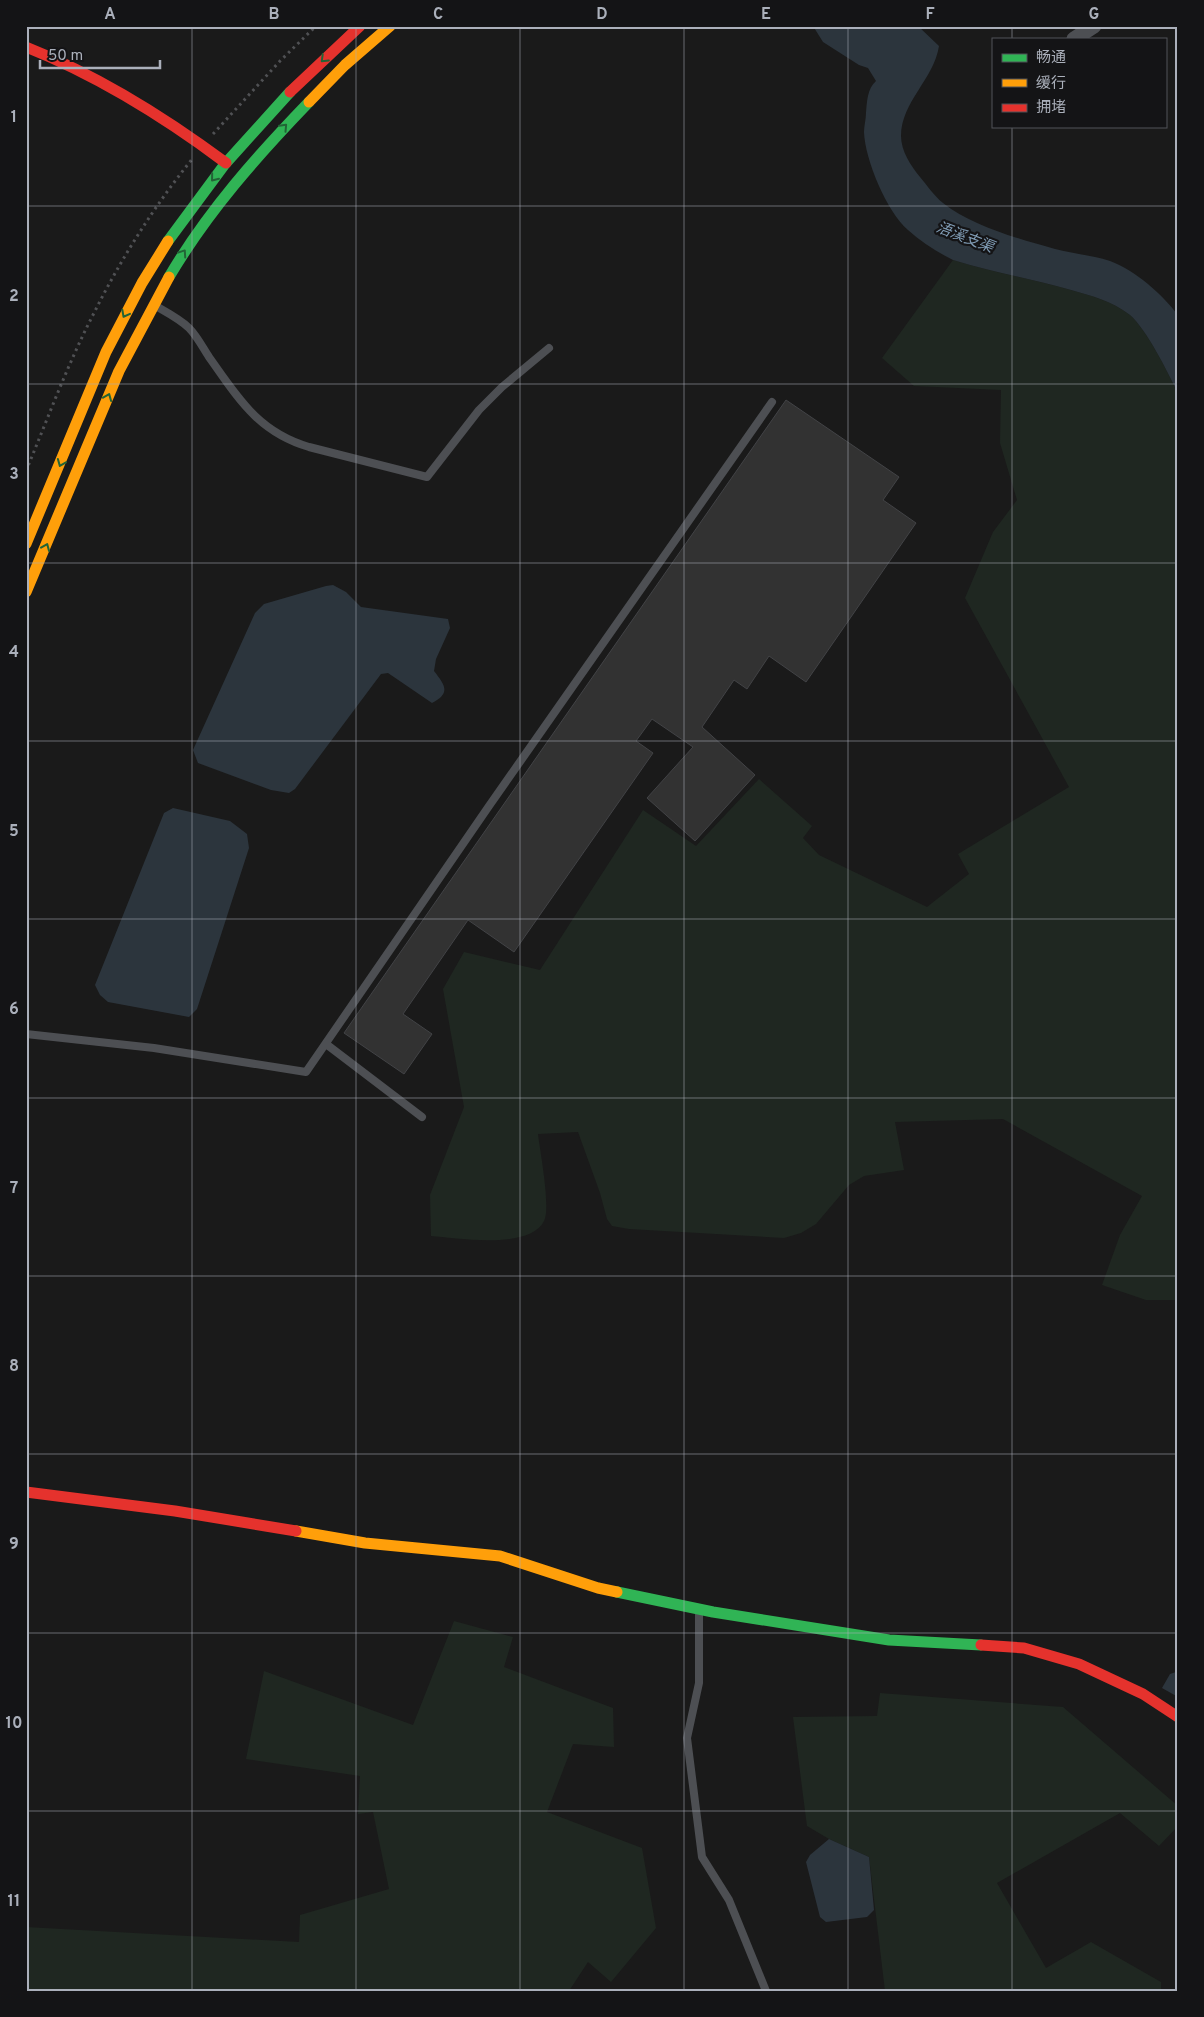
<svg xmlns="http://www.w3.org/2000/svg" width="1204" height="2017" viewBox="0 0 1204 2017" font-family="Overpass,'Noto Sans SC',sans-serif">
<rect width="100%" height="100%" fill="#1a1a1a"/>
<path fill="#1f2721" d="M953,260c39,12 79,19 118,30 21,6 41,11 59,25 17,15 37,56 48,78v907h-32l-44,-15 18,-50 22,-39 -139,-77 -108,3 9,48 -40,6 -15,9 -33,39 -15,9 -17,5 -155,-9 -17,-3 -5,-7 -7,-26 -22,-61 -40,2c2,17 13,74 6,87 -14,29 -87,17 -113,15l-1,-41 34,-88 -21,-118 21,-37 76,18 103,-160 53,36 63,-67 53,47 -9,12 16,17 108,52 42,-33 -11,-20 111,-67 -104,-189 28,-66 24,-32 -17,-57 1,-53 -87,-4 -32,-28z
M454,1621l59,16 -9,30 109,41 1,39 -41,-3 -26,68 95,36 14,80 -45,54 -23,-20 -19,29h-543v-64l273,15 1,-27 89,-26 -16,-77 -15,2 2,-38 -114,-17 18,-88 149,54z
M880,1693l183,14 115,99v20l-19,20 -39,-33 -123,70 49,85 45,-26 70,40v9h-276l-16,-134 -40,-18 -22,-13 -14,-109 84,-1z"/>
<path fill="#2c353d" d="M813,26h105l21,20c-5,33 -38,56 -38,90 0,15 10,30 19,41 7,8 14,19 23,26 29,23 76,36 112,46 18,5 38,6 55,12 26,10 51,32 68,54v78c-11,-22 -31,-63 -48,-78 -18,-14 -38,-19 -59,-25 -39,-11 -79,-18 -118,-30 -16,-8 -32,-18 -45,-30 -21,-18 -43,-70 -44,-98 0,-6 2,-13 2,-19 1,-11 1,-24 10,-32l-8,-13 -9,-3 -36,-23z
M333,585l13,7 15,15 87,12 2,9 -14,31 -2,12c10,13 18,22 -2,32l-44,-30 -7,1 -86,115 -6,4 -18,-3 -73,-27 -5,-13 62,-137 9,-9 62,-18z
M173,808l57,13 17,13 2,14 -52,161 -8,8 -81,-15 -8,-7 -5,-10 69,-172z
M1176,1672l2,1v24l-16,-9 8,-14z
M829,1839l40,18 5,53 -7,7 -41,5 -6,-5 -14,-55 4,-7z"/>
<path fill="#323232" stroke="#424346" d="M786,400l113,77 -16,23 33,23 -110,159 -37,-26 -22,33 -13,-9 -32,47 53,48 -60,66 -48,-43 46,-51 -41,-28 -16,22 17,12 -139,199 -46,-32 -65,94 29,20 -28,40 -60,-41z"/>
<g fill="none" stroke-linecap="round" stroke-linejoin="round">
<path stroke="#505154" stroke-width="3" stroke-dasharray="2.5 4" stroke-linecap="butt" d="M213,134l67,-73 36,-35
M26,471c22,-53 42,-108 69,-160 27,-54 60,-106 98,-153"/>
<path stroke="#4d4f53" stroke-width="8" d="M154,305c12,7 26,14 35,23 8,8 14,20 20,29 29,41 49,75 100,90l118,30 52,-67 23,-23 47,-39
M26,1034l128,14 152,24 183,-266 283,-404
M326,1044l96,73
M699,1611v72l-12,55 15,119 27,43 37,91"/>
<path stroke="#4d4f53" stroke-width="15" d="M1074,39l20,-13"/>
<path stroke="#30b455" stroke-width="11" d="M168,241l57,-77 65,-72
M169,277c39,-66 88,-121 140,-175
M617,1592l96,20 176,28 92,5"/>
<path stroke="#ff9f0a" stroke-width="11" d="M309,102l36,-37 45,-39
M26,544l80,-192 36,-69 26,-42
M26,592l93,-221 50,-94
M296,1531l69,12 135,13 98,32 19,4"/>
<path stroke="#e5322d" stroke-width="11" d="M26,47c73,29 137,69 200,116
M290,92l70,-66
M26,1492l149,19 121,20
M981,1645l43,3 55,16 64,30 35,23"/>
</g>
<defs><path id="oneway-chevron" d="M-2-3.5L2.5 0L-2 3.5" fill="none" stroke-width="1.6" stroke-linecap="round" stroke-linejoin="round" transform="scale(1.25)"/></defs>
<g stroke="#226436">
<use href="#oneway-chevron" transform="translate(324 59) rotate(136)"/>
<use href="#oneway-chevron" transform="translate(284 127) rotate(-47)"/>
<use href="#oneway-chevron" transform="translate(214 178) rotate(129)"/>
<use href="#oneway-chevron" transform="translate(183 253) rotate(-56)"/>
<use href="#oneway-chevron" transform="translate(125 314) rotate(118)"/>
<use href="#oneway-chevron" transform="translate(108 397) rotate(-68)"/>
<use href="#oneway-chevron" transform="translate(61 463) rotate(112)"/>
<use href="#oneway-chevron" transform="translate(46 547) rotate(-67)"/>
</g>
<path fill="none" stroke="#abb0bb" stroke-width="1" stroke-opacity="0.55" d="M192,26v1965M356,26v1965M520,26v1965M684,26v1965M848,26v1965M1012,26v13M1012,126v1865M26,206h1152M26,384h1152M26,563h1152M26,741h1152M26,919h1152M26,1098h1152M26,1276h1152M26,1454h1152M26,1633h1152M26,1811h1152"/>
<g text-anchor="middle" stroke-width="4.5" stroke-linejoin="round" paint-order="stroke">
<g font-size="15" font-style="italic" fill="#819db6" stroke="#141416">
<text transform="translate(965 237) rotate(21)" y="5">浯溪支渠</text>
</g>
</g>
<rect width="1204" height="2017" fill="none" stroke="#141416" stroke-width="55"/>
<rect x="992" y="38" width="175" height="90" fill="#141416" stroke="#505258"/>
<rect x="1002" y="54" width="25" height="8" fill="#30b455" stroke="#505258"/>
<text x="1036" y="62" font-size="15" fill="#abb0bb">畅通</text>
<rect x="1002" y="79" width="25" height="8" fill="#ff9f0a" stroke="#505258"/>
<text x="1036" y="88" font-size="15" fill="#abb0bb">缓行</text>
<rect x="1002" y="104" width="25" height="8" fill="#e5322d" stroke="#505258"/>
<text x="1036" y="112" font-size="15" fill="#abb0bb">拥堵</text>
<path d="M40 60v8h120v-8" fill="none" stroke="#abb0bb" stroke-width="2.5"/>
<text x="48" y="60" font-size="15" fill="#abb0bb" stroke="#141416" stroke-width="4" paint-order="stroke">50 m</text>
<rect x="28" y="28" width="1148" height="1962" fill="none" stroke="#abb0bb" stroke-width="2"/>
<g font-size="16" text-anchor="middle" font-weight="bold" fill="#abb0bb">
<text x="110" y="19">A</text>
<text x="274" y="19">B</text>
<text x="438" y="19">C</text>
<text x="602" y="19">D</text>
<text x="766" y="19">E</text>
<text x="930" y="19">F</text>
<text x="1094" y="19">G</text>
<text x="14" y="122">1</text>
<text x="14" y="301">2</text>
<text x="14" y="479">3</text>
<text x="14" y="657">4</text>
<text x="14" y="836">5</text>
<text x="14" y="1014">6</text>
<text x="14" y="1193">7</text>
<text x="14" y="1371">8</text>
<text x="14" y="1549">9</text>
<text x="14" y="1728">10</text>
<text x="14" y="1906">11</text>
</g>
</svg>
